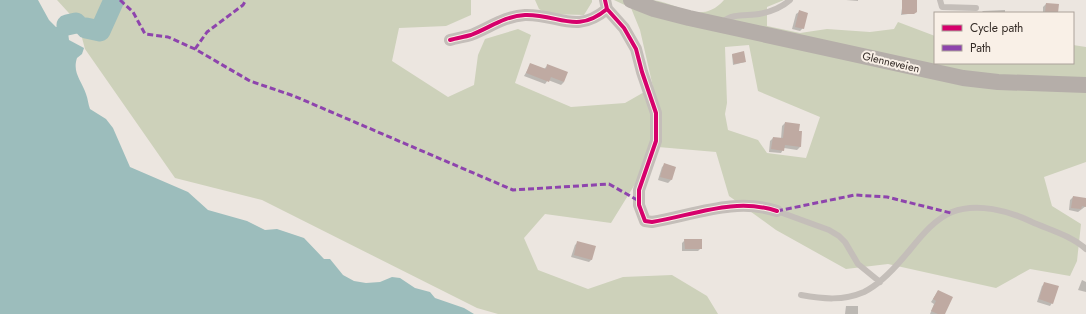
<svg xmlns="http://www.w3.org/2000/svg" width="1086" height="314" viewBox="0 0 1086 314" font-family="Jost,sans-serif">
<rect width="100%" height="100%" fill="#ece6e0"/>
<path fill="#cdd1ba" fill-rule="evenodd" d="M57,0h414v15l-25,11 -47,2 -7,33 56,36 26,-12 4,-30 7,-16 33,-10 13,6 -16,48 56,24 54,-4 28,-16 -13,-57 -9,-22 -17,-8c12,0 26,0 38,0 27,3 49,26 72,0h60l-17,7v19l33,7 27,-4 43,3 24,-3 4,-7 37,14v27h138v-18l13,2v115l-42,15 8,29 29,18 -4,37 -7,15 -40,-7 -34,19 -108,-24 -42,5 -70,-39 -47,-34 -13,-44 -58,-5 -47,76 -66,-9 -21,24 14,32 50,19 35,-12 49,-2 35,21 11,18h-220l-21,-6 -215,-108 -87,-22 -90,-129 -7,-26zM749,45l9,46 62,26 -14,41 -39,-5 -9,-13 -30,-10 -3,-16 2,-11 -2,-56z
M535,0h57v2l-8,13 -36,-1 -9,-5z"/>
<path fill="#9cbdbc" d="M0,0h38l11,20 7,7 11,-2 2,15 15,8 -2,6 -5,4c-5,15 5,23 9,36 2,5 2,10 4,15l16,10 7,9 17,39 58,25 20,18 39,11 18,9 12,-1 27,9 20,21h6l13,16 11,6 12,2 14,-1 12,-5 8,1 15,10 15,4 5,6 29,10 10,6h-474z"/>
<path fill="#0003" d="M846,0h12v1z
M903,1l12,12 -14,2z
M1046,4l11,9h-14v-6z
M1005,10v3h-24l2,-2z
M799,12l4,16 -3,3 -8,-2 4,-15z
M732,54l13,8 -12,3z
M531,64l13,5 4,-4 16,17 -3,3 -13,-5 -3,4 -21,-8z
M785,123l13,9 2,15 -3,3 -13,-2 -3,5 -12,-1 1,-11 3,-3 8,1 1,-13z
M664,165l10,2 -3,13 -3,3 -10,-3 4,-13z
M1073,197l13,2v7l-8,6 -9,-2 1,-10z
M685,240l16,8 -3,3h-16v-8z
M578,242l14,17 -3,3 -18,-5 4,-12z
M1082,280l4,2v10l-8,-2z
M1045,283l7,20 -2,3 -13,-4 5,-16z
M938,291l6,23h-14l4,-10 -3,-2z
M846,306h12v8h-13z"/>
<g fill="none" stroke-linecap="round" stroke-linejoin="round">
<path stroke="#9cbdbc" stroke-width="21" d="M67,25l9,-2
M86,28l14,3 14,-31"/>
</g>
<path fill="#bfaaa2" d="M902,0h15v12l-3,2h-12z
M1046,3l13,1 -1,9h-13z
M799,10l9,3 -4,16 -9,-2z
M744,51l2,11 -12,2 -2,-10z
M530,63l16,6 1,-5 21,8 -4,10 -13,-5 -2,5 -23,-9z
M785,122l15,2 -1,7h3l-1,16 -16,-2 -1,6 -13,-2 2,-12 10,1z
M664,163l12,4 -4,13 -12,-3z
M1073,196l13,2v9l-4,-1 -1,3 -10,-1z
M684,239h18v10h-17z
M577,241l19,5 -4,14 -18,-5z
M1044,282l15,4 -6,18 -14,-5z
M938,290l15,7 -8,17h-7l-7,-3 5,-10 -3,-2z"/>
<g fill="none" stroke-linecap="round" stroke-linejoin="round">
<path stroke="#c4beb9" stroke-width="6" d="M940,0l2,7 34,1
M723,22c9,-9 24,-6 36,-8 11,-2 22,-6 31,-14
M777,211l52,19 10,6 6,6 13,22 22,18
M801,295c22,4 42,6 63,-3 16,-8 28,-21 39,-34 14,-16 29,-38 49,-46 25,-10 57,-1 80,10 18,8 40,14 54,27"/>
<path stroke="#c4beb9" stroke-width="12" d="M605,0l2,9 17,19 12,21 6,23 14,41v28l-17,49v15l6,16 7,1c42,-7 83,-25 125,-11
M450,40c7,-2 14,-3 21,-5 18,-7 34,-19 54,-20 34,-1 51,20 82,-6"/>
<path stroke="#b5aea9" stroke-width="16" d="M631,0l23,9 35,9 274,60 35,4 88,3"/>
<path stroke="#8e44ad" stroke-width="3" stroke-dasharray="6 3" stroke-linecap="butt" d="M120,0l13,12 12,22 23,3 27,12 55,32 44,15 219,94 96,-6 30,17
M195,49l12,-17 36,-27 3,-5
M777,211l78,-16 32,2 64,16"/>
<g stroke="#f9f0e7" stroke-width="6">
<path id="cycleway" d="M605,0l2,9 17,19 12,21 6,23 14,41v28l-17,49v15l6,16 7,1c42,-7 83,-25 125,-11
M450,40c7,-2 14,-3 21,-5 18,-7 34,-19 54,-20 34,-1 51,20 82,-6"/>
</g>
<use href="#cycleway" stroke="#d6006c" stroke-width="4"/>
</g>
<g text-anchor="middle" stroke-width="4" stroke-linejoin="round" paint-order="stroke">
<g font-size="11" fill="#352c27" stroke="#f9f0e7">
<text transform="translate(891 62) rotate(13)" y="4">Glenneveien</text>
</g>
</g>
<rect x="934" y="12" width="140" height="52" fill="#f9f0e7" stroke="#aba29a"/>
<rect x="942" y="25" width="20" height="6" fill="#d6006c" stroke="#aba29a"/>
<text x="970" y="32" font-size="12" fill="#352c27">Cycle path</text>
<rect x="942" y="45" width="20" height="6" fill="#8e44ad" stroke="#aba29a"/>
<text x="970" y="52" font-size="12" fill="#352c27">Path</text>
</svg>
